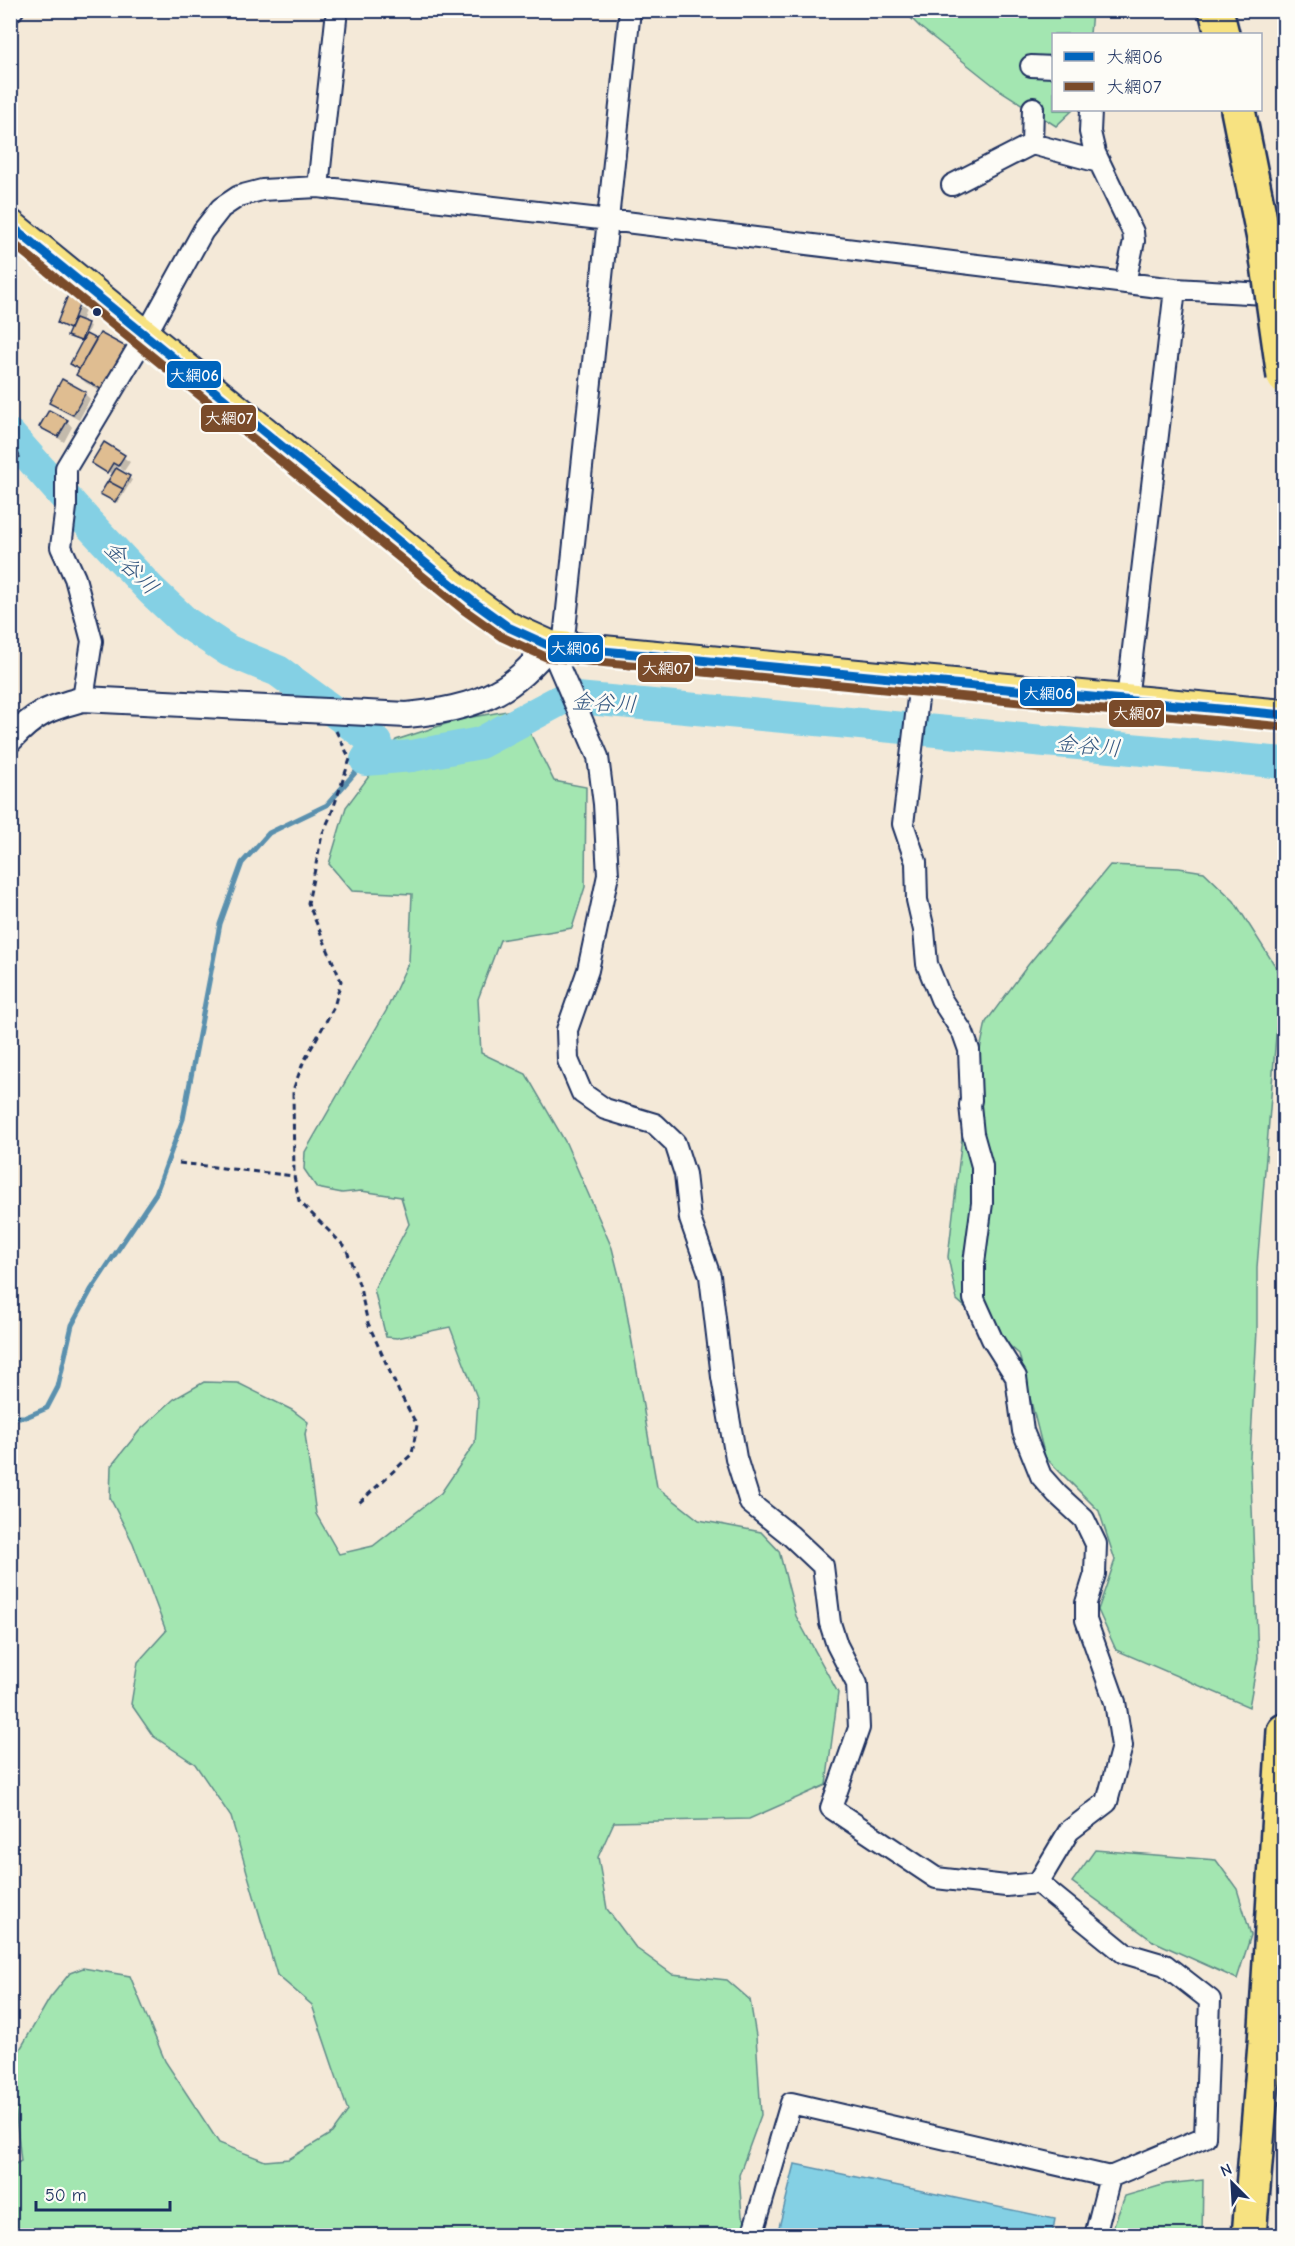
<svg xmlns="http://www.w3.org/2000/svg" width="1295" height="2246" viewBox="0 0 1295 2246" font-family="'Comic Neue','Klee One',sans-serif">
<rect width="100%" height="100%" fill="#f4e9d8"/>
<filter id="ink" filterUnits="userSpaceOnUse"><feTurbulence type="fractalNoise" baseFrequency=".0167" numOctaves="2"/><feDisplacementMap in="SourceGraphic" scale="12" xChannelSelector="R" yChannelSelector="G"/><feConvolveMatrix kernelMatrix="1 2 1 2 8 2 1 2 1" color-interpolation-filters="sRGB"/></filter>
<g filter="url(#ink)">
<path fill="#a3e6b1" stroke="#5f8a88" stroke-width="1.5" d="M904,11h188l-2,23h-36v76h19l-17,16 -58,-37 -78,-62z
M518,709l36,72 32,6 -1,100 -13,41 -72,12 -22,59 3,54 45,21 40,69 46,105 12,48 33,191 42,33 62,12 18,19 17,65 42,77 -12,92 -77,34 -135,3 -16,35 9,52 29,39 36,26 55,6 23,20 6,36 5,79 -22,60 3,41 15,19 -746,1v-70l10,-5 -8,-71 2,-32 35,-60 20,-25 13,-5 47,8 35,85 54,82 46,18 24,-2 43,-26 16,-22 -36,-106 -35,-30 -46,-158 -36,-53 -42,-28 -22,-32 7,-42 28,-31 -33,-88 -23,-45 1,-32 29,-36 34,-31 30,-17 34,1 54,27 16,12 -3,12 11,80 23,40 34,-8 68,-53 34,-50 3,-43 -28,-73 -53,11 -11,-1 -12,-48 35,-65 -8,-27 -40,-6 -19,2 -25,-5 -13,-19 1,-17 81,-141 23,-50 3,-67 -60,-3 -23,-27 17,-57 50,-67 65,-21z
M1110,865l69,3 25,4 30,29 47,74 -24,292v63l-7,127 8,201 -9,49 -133,-57 -18,-40 17,-50 -16,-49 -54,-54 -26,-103 -62,-54 -9,-43 15,-129 23,-106 42,-57z
M1095,1850l121,10 21,29 14,46 -14,44 -84,-38 -81,-59z
M1203,2180l-1,55h-92l15,-39 41,-12z"/>
<path fill="#84d0e4" stroke="#5a90ae" stroke-width="1.5" d="M795,2164l260,55 -3,16h-275z"/>
<path fill="#0003" d="M69,297l11,5 6,5 -5,15 9,4 -4,10 8,4 -16,29 -6,-6 11,-20 -12,-5 -2,-2 2,-5 -12,-8z
M100,335l15,64 -29,-16 -8,-8z
M85,394l5,5 -11,21 -22,-12 -6,-6z
M67,421l5,6 -8,15 -23,-15z
M14,444l7,15 -11,5v-18z
M104,444l26,18 -6,9 -5,-4 -2,3 15,10 -14,23 -13,-7 9,-21 -21,-12z"/>
<g fill="none" stroke-linecap="round" stroke-linejoin="round">
<path stroke="#5a90ae" stroke-width="5" d="M10,1417h16l21,-9 11,-21 14,-62 19,-35 65,-97 27,-74 37,-195 22,-61 27,-30 58,-28 39,-45"/>
<path stroke="#84d0e4" stroke-width="32" d="M10,435l79,89 62,66 34,32 44,29 49,20 99,72 -11,17
M366,760l46,-4 68,-13 86,-46 718,66"/>
</g>
<path fill="#dfbd91" stroke="#1b2f5e" stroke-width="1.5" d="M68,295l13,5 -11,29 -13,-6z
M75,318l13,5 -7,18 -14,-5z
M100,333l30,16 -24,43 -30,-17z
M86,334l10,5 -17,30 -9,-5z
M62,379l24,13 -13,23 -24,-12z
M49,410l19,10 -10,17 -19,-10z
M104,442l21,13 -7,11 -5,-3 -6,10 -16,-10z
M14,443l6,14 -10,4v-17z
M116,468l14,8 -7,13 -15,-8z
M108,481l15,8 -8,13 -15,-8z"/>
<g fill="none" stroke-linecap="round" stroke-linejoin="round">
<g stroke="#1b2f5e" stroke-width="24">
<path id="minor" d="M10,13l3,-3
M1031,66l23,1
M1091,110l-1,22 5,21 38,79 1,9 -9,42
M1032,144l1,-36
M952,185l80,-41 67,18
M318,187l19,-177
M550,646l48,111 6,47 4,71 -20,95 -21,60 1,30 14,33 23,16 50,15 20,19 10,31 5,45 20,57 12,101 14,81 14,45 40,32 33,31 7,57 7,22 20,39 2,44 -28,80 105,70 70,8 32,-3 86,70 41,12 45,35 -5,137 -95,40 -319,-74 -39,133
M563,648l67,-638
M920,682l-17,142 13,38 1,38 7,30 3,34 14,35 22,34 6,17 2,50 -1,5 3,29 9,32v37l-8,60v36l18,40 24,38 7,54 18,45 16,18 27,25 12,25 -1,30 -9,29v17l29,82 7,44 -15,56 -38,29 -31,52
M83,699l9,-58 -17,-63 -14,-31 5,-40v-39l79,-132 58,-105 18,-23 18,-12 23,-6 56,-3 291,33 566,69 107,6
M1127,700l48,-411
M1095,2236l15,-59"/>
</g>
<g stroke="#1b2f5e" stroke-width="28">
<path id="tertiary" d="M10,740c25,-27 39,-32 73,-41l324,16c31,-3 63,-8 90,-23 21,-11 37,-29 53,-46"/>
</g>
<g stroke="#1b2f5e" stroke-width="34">
<path id="primary" d="M10,225l462,376 36,26 42,19 734,69"/>
</g>
<g stroke="#1b2f5e" stroke-width="38">
<path id="motorway" d="M1216,10l6,24
M1238,110l27,134
M1249,2236l16,-192 19,-313"/>
</g>
<path stroke="#1b2f5e" stroke-width="3" stroke-dasharray="6 4.5" stroke-linecap="butt" d="M336,731l14,28 -19,56 -9,20 -14,68 33,78 -7,26 -31,56 -10,27 1,86 5,25 47,47 13,36 9,39 31,69 18,33 -5,29 -53,49
M179,1163l115,13"/>
<use href="#minor" stroke="#fdfcf7" stroke-width="20"/>
<use href="#tertiary" stroke="#fdfcf7" stroke-width="24"/>
<use href="#primary" stroke="#f7e281" stroke-width="30"/>
<use href="#motorway" stroke="#f7e281" stroke-width="33"/>
<g stroke="#1b2f5e" stroke-width="38" stroke-linecap="butt">
<path id="motorway-bridge" d="M1265,244l19,133"/>
</g>
<use href="#motorway-bridge" stroke="#f7e281" stroke-width="33"/>
<g stroke="#fdfcf7" stroke-width="14">
<path id="bus-1" d="M10,225l462,376 36,26 42,19 734,69"/>
</g>
<g stroke="#fdfcf7" stroke-width="14">
<path id="bus-2" d="M10,241l454,369 38,27 44,20 737,70"/>
</g>
<use href="#bus-1" stroke="#0065bd" stroke-width="9"/>
<use href="#bus-2" stroke="#7a4b2a" stroke-width="9"/>
</g>
</g>
<circle fill="#1b2f5e" stroke="#fdfcf7" stroke-width="2" cx="97" cy="312" r="5"/>
<g text-anchor="middle" stroke-width="5" stroke-linejoin="round" paint-order="stroke">
<g font-size="22" font-style="italic" fill="#355780" stroke="#fdfcf7">
<text transform="translate(132 567) rotate(45)" y="8">金谷川</text>
<text transform="translate(604 702) rotate(3)" y="8">金谷川</text>
<text transform="translate(1088 745) rotate(5)" y="8">金谷川</text>
</g>
</g>
<g stroke="#fdfcf7" stroke-width="2">
<rect x="166" y="360" width="56" height="29" rx="6" fill="#0065bd"/>
<rect x="200" y="404" width="57" height="29" rx="6" fill="#7a4b2a"/>
<rect x="547" y="634" width="57" height="29" rx="6" fill="#0065bd"/>
<rect x="637" y="654" width="57" height="29" rx="6" fill="#7a4b2a"/>
<rect x="1019" y="678" width="57" height="29" rx="6" fill="#0065bd"/>
<rect x="1108" y="699" width="57" height="29" rx="6" fill="#7a4b2a"/>
</g>
<g font-size="16" text-anchor="middle" font-weight="bold" fill="#fff">
<text x="194" y="381">大網06</text>
<text x="229" y="424">大網07</text>
<text x="575" y="654">大網06</text>
<text x="666" y="674">大網07</text>
<text x="1048" y="699">大網06</text>
<text x="1137" y="719">大網07</text>
</g>
<rect width="1295" height="2246" fill="none" stroke="#fdfcf7" stroke-width="36"/>
<rect x="18" y="18" width="1259" height="2210" fill="none" stroke="#1b2f5e" stroke-width="2" filter="url(#ink)"/>
<rect x="1052" y="33" width="210" height="78" fill="#fdfcf7" stroke="#a3aaba" stroke-width="1.5"/>
<rect x="1064" y="52" width="30" height="9" fill="#0065bd" stroke="#a3aaba" stroke-width="1.5"/>
<text x="1106" y="63" font-size="18" fill="#1b2f5e">大網06</text>
<rect x="1064" y="82" width="30" height="9" fill="#7a4b2a" stroke="#a3aaba" stroke-width="1.5"/>
<text x="1106" y="93" font-size="18" fill="#1b2f5e">大網07</text>
<g transform="translate(1232 2183) rotate(336)" stroke="#fdfcf7" stroke-width="4.5" paint-order="stroke">
<path d="M0-4.5L10 22L0 15L-10 22Z" fill="#1b2f5e"/>
<text y="-9" font-size="16" font-weight="bold" text-anchor="middle" fill="#1b2f5e">N</text>
</g>
<path d="M36 2201v9h134v-9" fill="none" stroke="#1b2f5e" stroke-width="3"/>
<text x="45" y="2201" font-size="18" fill="#1b2f5e" stroke="#fdfcf7" stroke-width="4.5" paint-order="stroke">50 m</text>
</svg>
